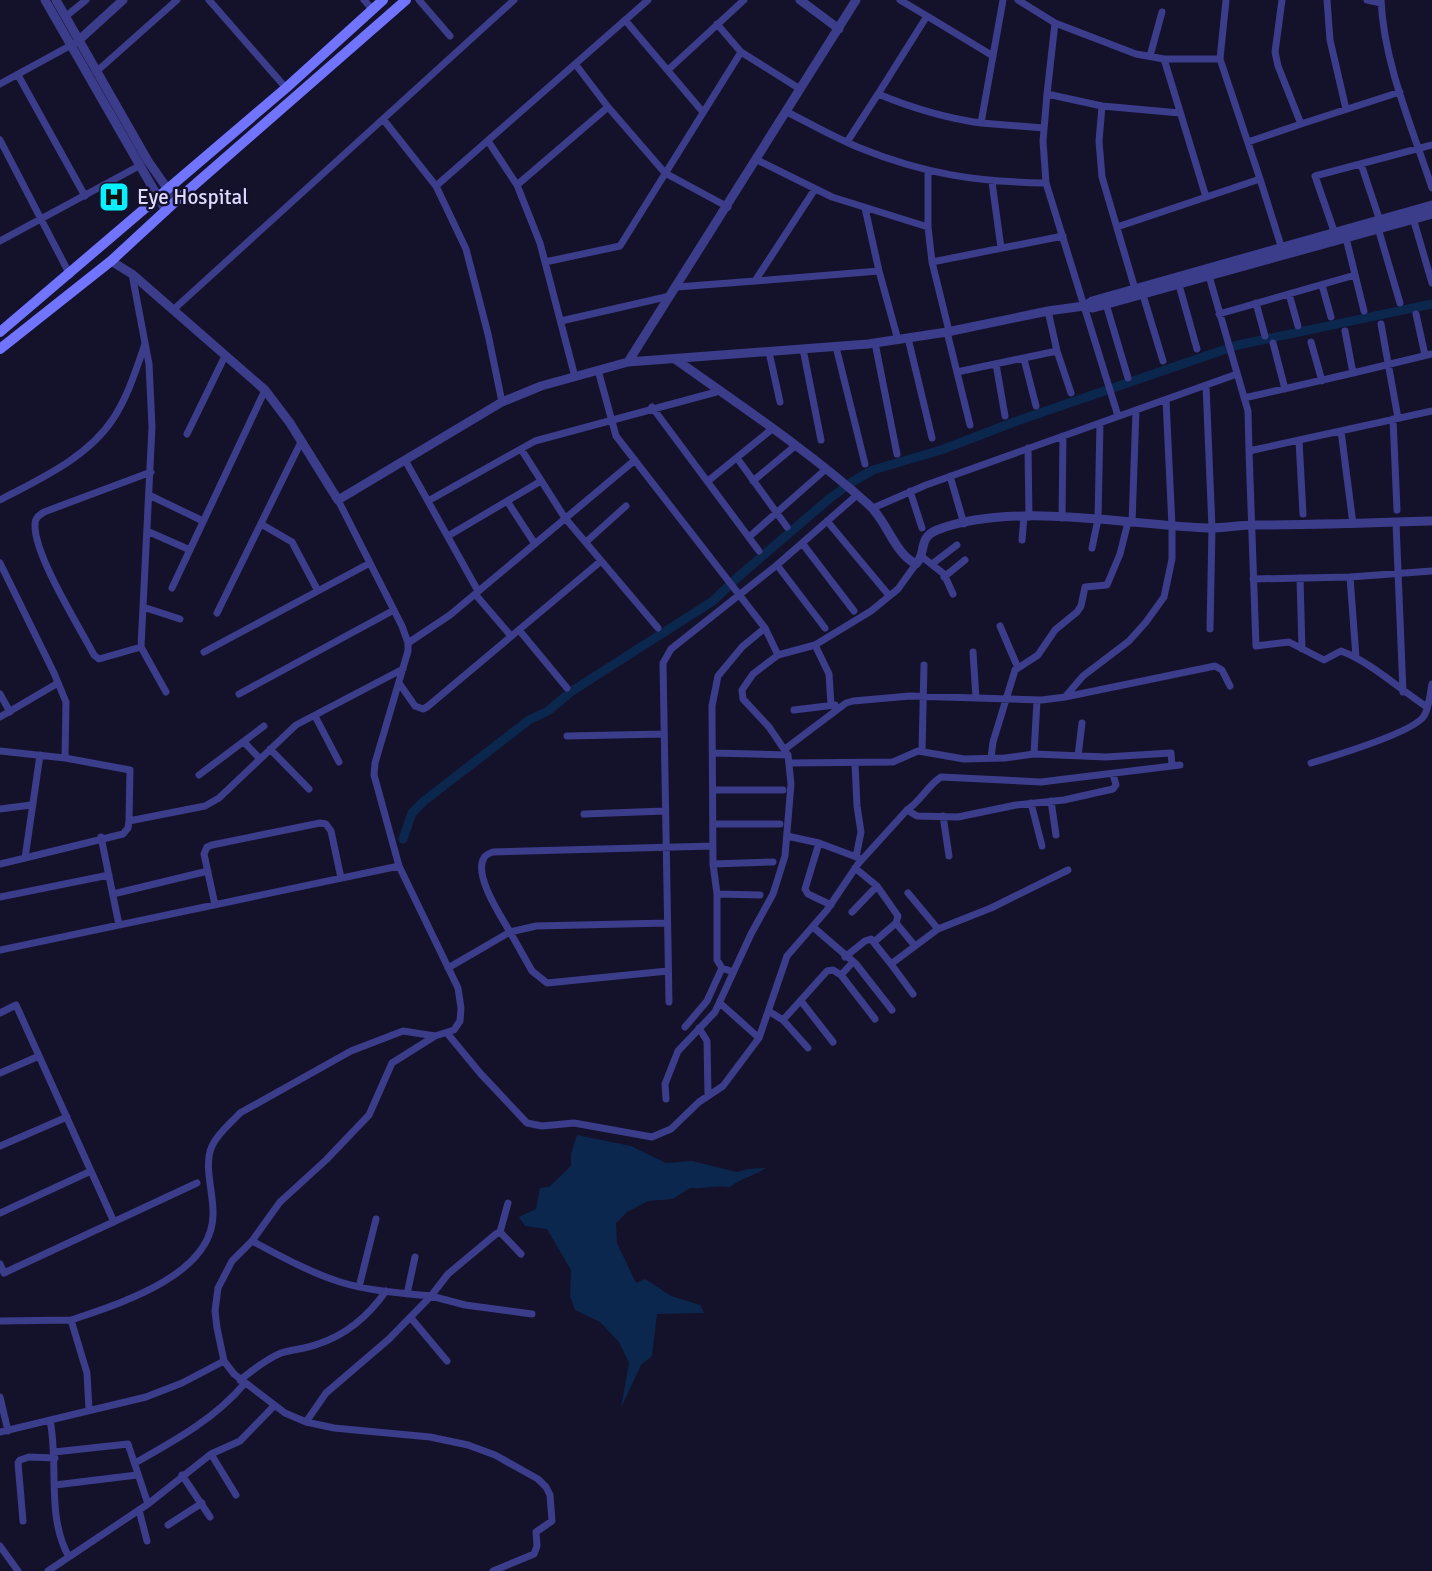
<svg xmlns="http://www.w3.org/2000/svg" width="1432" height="1571" viewBox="0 0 1432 1571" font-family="Signika,sans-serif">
<rect width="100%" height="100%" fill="#14112b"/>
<path fill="#0c274e" d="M577,1135l54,11 35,17 26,-2 45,11 11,-3 18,-1c-12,8 -24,10 -36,19 -14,-2 -26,2 -40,1l-17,11 -25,2 -21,11 -11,11 1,20 19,40 9,-4 26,17 29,9 4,8 -47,1 -5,42 -11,9 -20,43 8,-45 -10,-21 -19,-20 -25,-12 -5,-14 1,-26 -24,-41 -22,-3 -6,-9 17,-8 4,-21 9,-1 22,-21v-12z"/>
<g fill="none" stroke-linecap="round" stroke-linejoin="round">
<path stroke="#0c274e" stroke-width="9" d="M403,839l9,-26 12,-12 105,-81 19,-9 24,-20 141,-90 25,-24 91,-78 23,-17 21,-12 68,-20 76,-29 221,-76 194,-41"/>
<path stroke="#3b3c8a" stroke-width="7" d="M209,0l77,88
M364,0l8,9
M419,0l31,36
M1018,0l37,23 -8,71
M1327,0l3,40 16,69
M1367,0l14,3
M1381,0c3,64 31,127 51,188
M927,16l66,40
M65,17l21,-17
M625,20l77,91
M1055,23l81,31 28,5h56
M717,24l24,28
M1150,56l12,-44
M1164,59l42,138
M576,65l32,42
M668,70l76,-70
M96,72l81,-72
M18,75l67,121
M0,84l75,-41
M878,94l49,-78 -27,-16
M1102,106l78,7
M787,112c24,12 48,26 73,36 64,26 117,34 186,35l72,233
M383,119l53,67 212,-186
M981,123l63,5
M1301,124l99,-32
M0,140l70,135
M488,141l29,44 23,58 35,134
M847,142l31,-48c34,14 66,24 103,29l22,-123
M1248,142l53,-18 -23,-58 -3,-14 7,-52
M757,160l75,37 96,30
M1361,164l19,57
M928,170v57l4,35 17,69
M1260,179l22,70
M992,182l9,66
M1046,183l-3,-42 4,-47 55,12 -3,35 3,36 33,112
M517,185l91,-78 57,66 63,34
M436,186l30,63 22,85 14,68
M865,208l14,63
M1413,218l19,65
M1117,227l143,-48 -40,-120 6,-59
M1378,228l22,75
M1335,234l-20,-58 117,-31
M1346,238l18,73
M0,241l139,-75
M545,262l75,-16 121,-194 59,37
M932,262l131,-26
M132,274l17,90 3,63 -11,220 -42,12 -5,-4c-15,-29 -60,-100 -59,-130 0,-7 3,-9 9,-13l107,-40
M1209,276l39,135 1,40
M755,281l124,-10 19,69
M1179,285l18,64
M1322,285l9,32
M677,287l78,-6 60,-92
M1289,294l9,32
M1143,295l20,66
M1256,303l9,33
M1106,304l22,74
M173,310l341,-310
M1048,311l9,40 14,42
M1219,314l136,-39
M1416,314l9,41
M561,321l109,-25
M1381,324l17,94
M1345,331l8,42 79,-19
M947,332l23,93
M908,338l24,100
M1311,342l11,39
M875,343l22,111
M1273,343l12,46
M836,347l29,117
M803,349l18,91
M769,352l11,50
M1024,359l12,47
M996,364l9,52
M598,370l18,66 149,192 -23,19 -24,29 -6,30 1,158 4,30v66l5,8 11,4
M957,372l100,-21
M1206,385l6,143 -2,101
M1244,398l109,-25
M652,407l107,144
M1393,419l4,91
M1341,431l12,93
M187,434l38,-78
M1299,440l4,74
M1028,448l1,69
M521,449l44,69 93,110
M737,458l50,69
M405,460l73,131
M950,476l14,48
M708,481l64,-52
M753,481l42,-35
M910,491l12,37
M149,495l54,26
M0,500c40,-21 87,-42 113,-81 15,-23 23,-49 32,-75
M338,500l64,126 6,17v8l-33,112 -1,12 25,91 59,122 3,20 -1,13 -6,9 -19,6 -43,27 -23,52 -43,45 -46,42 -28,39 -20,20 -14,27 -3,23 2,17 7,33 10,13 51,39 21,9 28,6 96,9 38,8 27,10 43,24 8,8 4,8 2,26 -16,11 1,14 -3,8 -41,17
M428,501l107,-60 185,-50
M507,501l28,43
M873,508l53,-23 311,-111
M1062,518l1,-82
M827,521l60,72
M1132,523l4,-113
M1396,523l7,169
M261,524l31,18 26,49
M147,531l43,19
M448,536l93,-55
M749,537l77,-68
M1022,540l2,-23
M586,542l40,-36
M802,543l52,68
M1092,548l6,-29 2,-96
M921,556l23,18 9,20
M0,563l54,110 12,29 -1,56
M932,564l25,-19
M944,577l21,-17
M1350,577l6,80
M1300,578l2,71
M1253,579l97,-2 82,-6
M172,588l93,-198
M475,594l36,42
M143,607l37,12
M217,613l84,-171
M1000,626l18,42
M765,628l13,27
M825,628l-48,-63 80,-70
M519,630l48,58
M408,643l42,-28 185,-155
M815,645l14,29 2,31
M141,647l25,45
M204,652l166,-89
M973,652l3,46
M399,683l16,23 8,3 4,-2 174,-146
M0,694l10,18
M239,694l155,-84
M1065,697l150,-31 7,4 8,16
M1427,707c-28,-18 -56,-45 -86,-56l-17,9 -35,-18 -33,4 -7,-195 183,-40
M794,710l41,-5
M315,716l24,46
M0,717l58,-34
M567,736l97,-2
M244,742l16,17
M270,749l39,40
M785,749l61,-46 7,-2 57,-5 132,4 23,-3 18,-21 46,-35 17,-19 18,-25 8,-38v-33l-6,-126
M0,751l65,7 65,12 -1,51 76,-15 14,-8 77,-73 107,-56
M922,751l2,-86
M713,753l75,2
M1034,754l3,-54
M1078,756l4,-33
M991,758l2,-16 22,-72 23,-15 17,-25 22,-18 4,-6 4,-19 22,-2 13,-31 8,-32
M789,763l104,-1 25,-11 46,8 41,-1 29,-4 72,3 65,-4 1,12
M855,763l2,43 4,26 -5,25
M1311,763c20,-6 103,-31 113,-47 5,-8 6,-22 8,-32
M199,775l65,-49
M714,790h69
M1051,801l5,34
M1031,803l11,43
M0,809l31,-4
M907,810l10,6 41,1 58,-12 48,-5 49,-11 3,-4 -3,-11
M584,814l81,-3
M943,816l6,40
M714,824h66
M787,836l32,7 40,15
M101,837l18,88
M819,843l-14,46 3,5 23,11
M25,858l98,-24 5,-6 1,-7
M0,864l25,-6 15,-103
M713,864l60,-2
M855,868l22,18 21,30 -2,7 -22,19
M908,893l30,36
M113,894l95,-23
M717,894l43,1
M0,897l109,-22
M215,905l-11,-51 3,-7 5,-2 108,-22 6,1 5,7 10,47
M852,912l25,-26
M667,923l-131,3 -26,6 22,39 15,12 121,-12
M896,923l19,23
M813,927l43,37 36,46
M0,950l399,-84
M845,957l20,-16 6,-2 20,25 47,-35 53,-21 77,-38
M891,964l22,30
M448,968l62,-36c-8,-14 -37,-57 -26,-74 1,-3 6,-5 9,-6l220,-6
M841,975l34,44
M801,1001l32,41
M669,1002l-6,-339 8,-14 106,-84
M720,1003l39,35 28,-82 40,-46 31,-46 49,-54c14,-9 20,-24 34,-33l100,5 139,-17
M770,1012l13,8 44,-49 6,-1 8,5 12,-13
M0,1013l16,-8 98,217
M783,1020l25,28
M685,1027l22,-26 15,-33
M699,1028l8,13 1,54
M447,1033l33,40 47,50 15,3 32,-3 78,14 19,-8 28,-27 24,-16 36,-48
M0,1073l39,-17
M666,1099l-1,-15 13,-33 37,-39 36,-78 22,-40 12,-38 6,-72 -3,-29 -19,-28 -26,-28 -1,-9 11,-16 25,-19 37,-10 56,-34 27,-22 18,-25
M0,1146l67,-29
M0,1213l91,-42
M500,1232l8,-29
M252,1241c28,15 57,31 88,41 29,9 60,11 91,14l-42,43 -63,54 -20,29
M521,1254l-21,-22 -4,2 -48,40 -17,22 34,9 67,9
M0,1264l4,9 193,-90
M359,1287l17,-68
M407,1294l8,-37
M411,1318l36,43
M0,1321l71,-1
M240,1380c13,-10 26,-21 41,-27 12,-4 25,-4 37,-9 28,-9 51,-29 68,-53
M0,1397l8,34
M89,1410l-2,-37 -16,-53c47,-16 141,-44 142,-105 1,-22 -10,-49 -1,-69 6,-13 19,-23 28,-33l111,-62 52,-20 32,5
M50,1420c9,44 -4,97 19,137
M0,1432l146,-35 36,-14 42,-22
M54,1452l74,-8 20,60
M211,1454l25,41
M135,1463c39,-22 80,-44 110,-80
M182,1475l28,42
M55,1485l82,-10
M139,1510l8,31
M23,1521l-5,-58 2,-3 9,-3 26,1
M168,1525l34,-22
M0,1546l18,25
M48,1571l100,-67 63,-50 29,-13 34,-35"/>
<path stroke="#3b3c8a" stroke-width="9" d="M45,0l121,211
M56,0l92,161 28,40
M800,0l39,29
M78,41l45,-41
M111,261l21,13 133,116 25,33 48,77 164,-98 39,-16 87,-24 228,-362
M1084,306l8,-5 340,-96
M675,359c66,47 134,92 194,146 18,16 25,48 47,59 11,-10 1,-26 21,-34 75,-29 191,-5 271,-2 16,0 32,-3 48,-3 59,0 117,-2 176,-4
M628,362l240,-18 79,-12 101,-21 36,-5 9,2 339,-94"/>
<path stroke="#7174ff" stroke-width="10" d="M0,332l286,-244 97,-88
M0,349l111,-88 65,-60 230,-201"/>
</g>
<defs>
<g id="hospital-square" transform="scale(1.575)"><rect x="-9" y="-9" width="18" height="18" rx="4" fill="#06f1ff" stroke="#14112b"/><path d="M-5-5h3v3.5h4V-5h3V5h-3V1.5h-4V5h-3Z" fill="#111"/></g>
</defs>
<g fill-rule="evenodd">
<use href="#hospital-square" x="114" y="197"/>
</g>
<g text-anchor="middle" stroke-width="5" stroke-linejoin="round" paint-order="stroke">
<g font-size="21" fill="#dddaff" stroke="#14112b" text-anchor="start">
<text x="137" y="204">Eye Hospital</text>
</g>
</g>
</svg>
